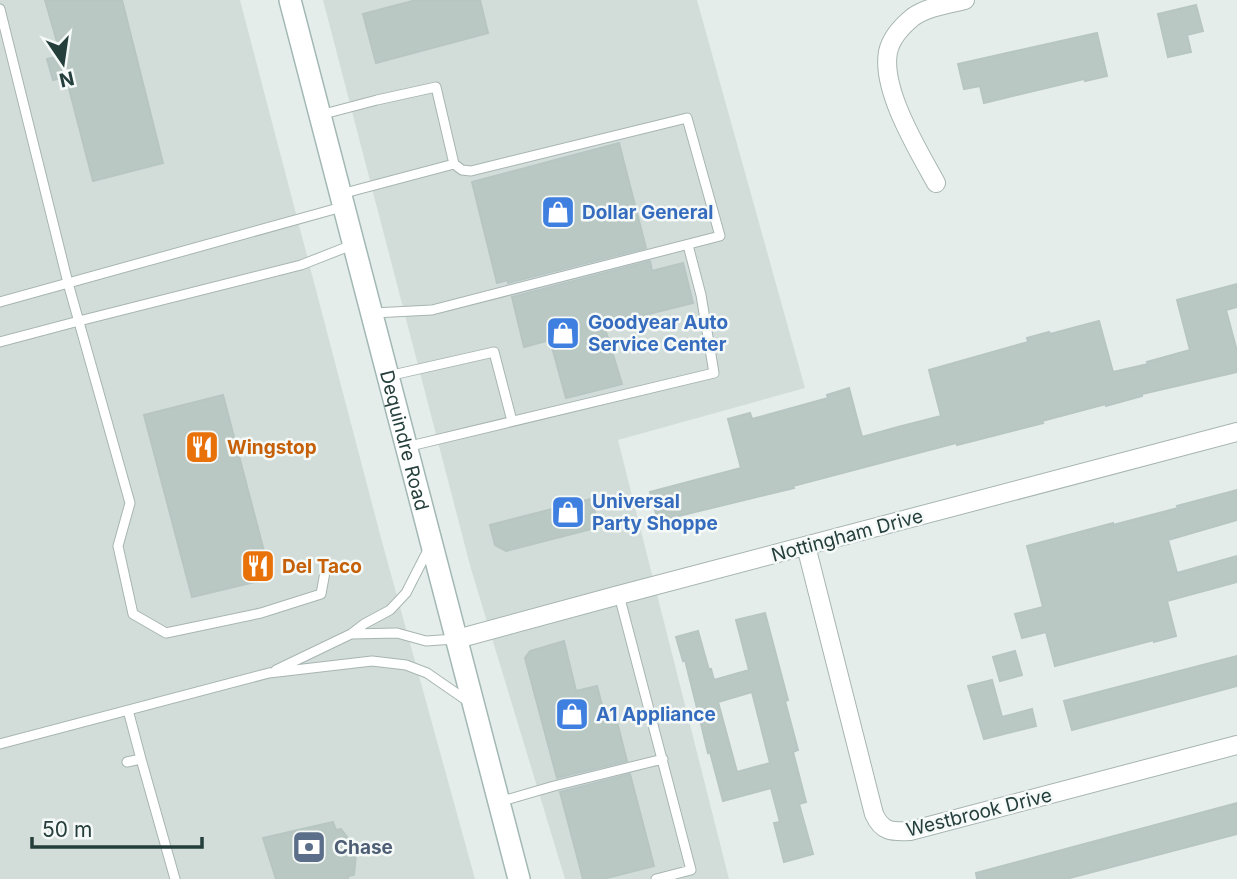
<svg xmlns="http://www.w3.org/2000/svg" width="1237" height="879" viewBox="0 0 1237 879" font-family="Inter,sans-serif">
<rect width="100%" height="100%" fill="#e4edea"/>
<path fill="#d2ddda" d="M0,0h240l141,538 94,341h-475z
M323,0h374l108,388 -187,52 111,439h-164l-94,-310z"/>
<path fill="#bac8c4" stroke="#b7c6c2" stroke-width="2" fill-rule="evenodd" d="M45,0h77l41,163 -70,18 -27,-104 -13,3 -6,-21 14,-3z
M416,0h64l8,33 -112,30 -13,-49z
M1196,5l7,26 -16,4 4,17 -23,5 -10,-43z
M1097,33l10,43 -22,5 -1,-2 -100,24 -4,-17 -16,3 -6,-25z
M619,143l27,105 -138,35v-3l-11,3 -25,-101z
M650,261l2,10 31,-8 10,40 -89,22 18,59 -56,14 -16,-58 -26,7 -12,-50z
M1237,284v23l-11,3 11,41v21l-95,22v2l-36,10v-2l-64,17 1,2 -86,22 -1,-2 -163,43 1,2 -136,33 -8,-29 91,-24 -13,-49 22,-6 2,6 76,-21 -1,-3 22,-7 13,49 36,-10 43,-11 -12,-46 99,-28 -1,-4 22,-6 1,2 49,-13 14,51 35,-8 -1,-2 43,-12 -13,-50z
M223,395l48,183 -79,19 -48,-182z
M1237,490v30l-69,20 9,33 60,-17v26l-70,19 9,35 -22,6v-2l-99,26 -9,-34 -24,6 -7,-24 28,-7 -16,-61 86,-23v2l65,-17 -1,-2z
M591,499l8,28 -93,24 -11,-6 -5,-20z
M765,613l23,87 -3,1 13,49 -5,2 13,50 -7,2 14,50 -29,8 -10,-39 6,-1 -9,-34 -48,13 -13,-49 -2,1 -6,-25 -17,-68 -2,1 -7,-24 22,-6 11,39 2,-1 3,11 35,-10 -13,-50zM752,692l18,71 -33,9 -19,-70z
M564,641l12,50 21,-5 10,38 10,-2 10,39 -70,17 -32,-120 5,-7z
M1015,651l7,24 -22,6 -7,-24z
M1237,656v30l-165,44 -8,-29z
M992,680l10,37 30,-8 4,17 -52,13 -16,-53z
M630,774l24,92 -51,13h-20l-23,-87z
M1237,803v31l-171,45h-89l-1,-6z
M333,822l3,8 5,-1 9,12 6,13 -2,21 -6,1v3h-72l-13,-41z"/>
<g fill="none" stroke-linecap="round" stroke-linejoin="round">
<g stroke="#a7b5b2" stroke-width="11">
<path id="lane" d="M0,9l68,274 62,220 -12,43 15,68 33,19 95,-20 60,-19 4,-22
M320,115l57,-15 59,-13 18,77 -113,30
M0,302l342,-95
M373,313l59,-3 288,-74 -33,-118 -216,53 -9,-1 -8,-6
M0,342l79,-21 222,-56 51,-20
M388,376l106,-24 18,69
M406,447l308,-74 -13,-78 -13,-50
M619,595l72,275 -35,9
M351,634l46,-1 29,8 29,-2
M276,670l75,-36 13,-10 26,-14 16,-17 23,-45
M128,710l13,49
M0,744l269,-71 103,-12 34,4 21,8 42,29
M127,762l14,-3 34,120
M499,802l55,-16 109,-27"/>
</g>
<g stroke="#a7b5b2" stroke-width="20">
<path id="street" d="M936,183c-18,-33 -55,-93 -48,-131 3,-14 14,-26 25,-35 14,-10 35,-13 52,-17
M806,546l68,268c8,18 18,18 36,17l327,-86
M457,639l162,-44 618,-163"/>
</g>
<g stroke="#a3b8b4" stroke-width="24">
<g id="secondary">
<path id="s1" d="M290,0l229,879"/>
</g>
</g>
<use href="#lane" stroke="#fff" stroke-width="9"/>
<use href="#street" stroke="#fff" stroke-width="18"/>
<use href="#secondary" stroke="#fff" stroke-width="21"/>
</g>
<defs>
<g id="shop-square" transform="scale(1.75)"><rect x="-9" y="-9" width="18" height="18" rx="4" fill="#3f7fe0" stroke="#f5f9f8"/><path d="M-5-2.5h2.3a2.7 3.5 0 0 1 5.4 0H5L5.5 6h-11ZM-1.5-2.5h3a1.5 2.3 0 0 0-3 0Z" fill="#fff"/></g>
<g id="restaurant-square" transform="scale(1.75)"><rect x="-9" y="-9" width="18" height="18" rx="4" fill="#e8710a" stroke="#f5f9f8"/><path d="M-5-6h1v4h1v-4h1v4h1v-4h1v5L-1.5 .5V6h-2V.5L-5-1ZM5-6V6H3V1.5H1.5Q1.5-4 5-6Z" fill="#fff"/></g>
<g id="bank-square" transform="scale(1.75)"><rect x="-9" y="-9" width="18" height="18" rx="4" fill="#5c6f8a" stroke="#f5f9f8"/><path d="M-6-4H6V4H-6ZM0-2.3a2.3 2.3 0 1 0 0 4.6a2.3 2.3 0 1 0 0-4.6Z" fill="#fff"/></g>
</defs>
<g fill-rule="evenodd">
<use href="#shop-square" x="558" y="212"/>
<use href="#shop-square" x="563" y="333"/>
<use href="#restaurant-square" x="202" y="447"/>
<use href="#shop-square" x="568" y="512"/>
<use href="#restaurant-square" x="258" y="566"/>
<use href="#shop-square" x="572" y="714"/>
<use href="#bank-square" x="309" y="847"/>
</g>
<g text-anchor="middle" stroke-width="5" stroke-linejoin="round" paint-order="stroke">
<g font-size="19" font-weight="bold" fill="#366cbe" stroke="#f5f9f8" text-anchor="start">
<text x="582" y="219">Dollar General</text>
<text x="588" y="329">Goodyear Auto<tspan x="588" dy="22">Service Center</tspan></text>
<text x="592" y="508">Universal<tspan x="592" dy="22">Party Shoppe</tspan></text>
<text x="596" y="721">A1 Appliance</text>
</g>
<g font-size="19" fill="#243e3b" stroke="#f5f9f8">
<text dy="7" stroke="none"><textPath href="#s1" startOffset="455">Dequindre Road</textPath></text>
<text transform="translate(847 535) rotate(-15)" y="7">Nottingham Drive</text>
<text transform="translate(979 812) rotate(-14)" y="7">Westbrook Drive</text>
</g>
<g font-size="19" font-weight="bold" fill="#c56008" stroke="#f5f9f8" text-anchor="start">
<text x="227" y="454">Wingstop</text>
<text x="282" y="573">Del Taco</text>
</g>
<g font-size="19" font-weight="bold" fill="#4e5e75" stroke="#f5f9f8" text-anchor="start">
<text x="334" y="854">Chase</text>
</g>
</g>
<g transform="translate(63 63) rotate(167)" stroke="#f5f9f8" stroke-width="5" paint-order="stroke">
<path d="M0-5L12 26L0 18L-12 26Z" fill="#243e3b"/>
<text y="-10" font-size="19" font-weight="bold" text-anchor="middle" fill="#243e3b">N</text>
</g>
<path d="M32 837v10h170v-10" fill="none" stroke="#243e3b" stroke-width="3.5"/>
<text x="42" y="837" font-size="21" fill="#243e3b" stroke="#f5f9f8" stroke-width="5" paint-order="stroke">50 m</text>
</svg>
